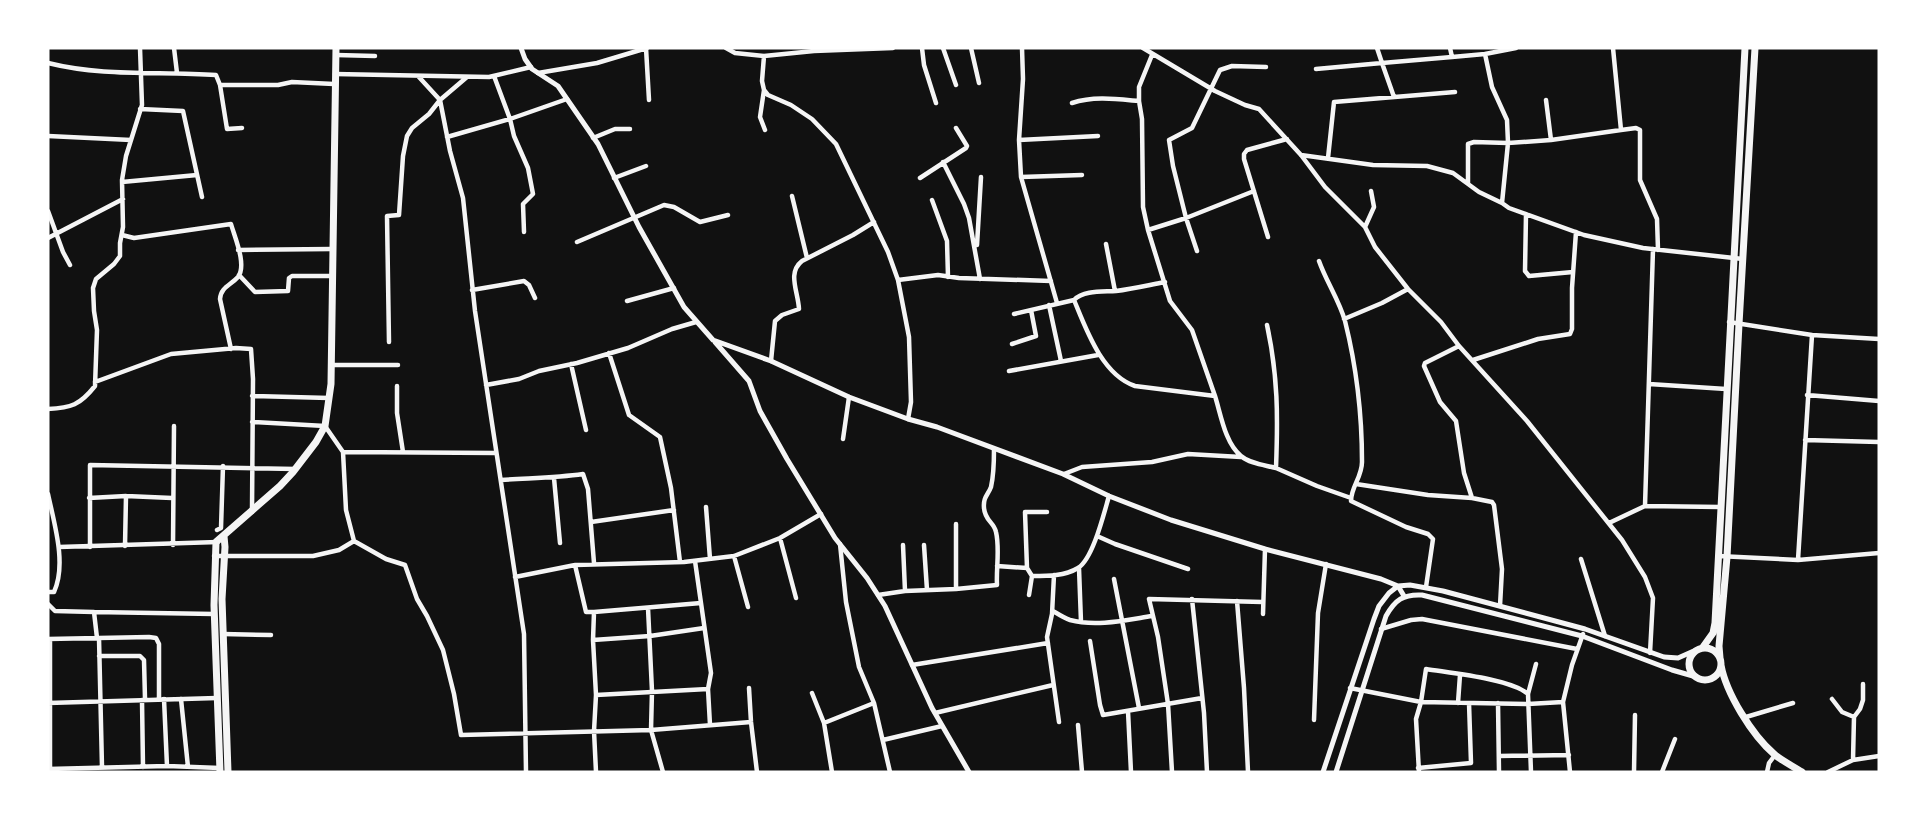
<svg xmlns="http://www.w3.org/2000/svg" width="1927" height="820" viewBox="0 0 1927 820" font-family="Commissioner,sans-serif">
<rect width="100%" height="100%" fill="#111"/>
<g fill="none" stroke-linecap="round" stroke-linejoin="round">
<path stroke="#f5f5f5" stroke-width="4.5" d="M174,48l3,25
M646,48l3,52
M726,48l9,5 29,3 -2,25 2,9 4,5 23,10 21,14 24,25 52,108 10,28 11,57 2,65 -3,17
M922,48l2,17 12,38
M943,48l13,37
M971,48l8,35
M1022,48l1,31 -4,61 2,37 36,126
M1143,48l72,43 30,14 14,4 42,46 24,32 40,40 10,20 33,42 33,33 18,24 68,75 95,119 23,37 8,21 -3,55
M1377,48l5,15 70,-6 -2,-9
M1485,54l31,-6
M336,55l39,1
M1152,55l-13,32v14l3,18 1,88 5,23 22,71 22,29 23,66
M764,56l50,-5 79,-3
M1452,57l33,-3 7,33 15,33 1,23 43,-3 70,-10 -8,-82
M48,63c56,14 111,8 168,12l4,10h58l14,-3 42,2
M1316,69l66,-6 12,34
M538,73l59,-10 50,-15
M335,74l154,3 42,-10
M418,76l22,24 10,51 13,47 12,113 49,323 2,138
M494,76l16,43 4,17 14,32 5,26 -10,10 1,28
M220,85l7,44 15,-1
M764,90l-4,27 5,13
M1546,100l5,40
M1072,103c22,-7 44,-4 67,-2
M140,109l43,2 19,86
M1621,130l15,-2 4,2v50l17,39 1,31
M48,136l83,4
M447,137l63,-18 57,-20
M593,138l22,-9h15
M1019,140l79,-4
M1301,155l72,10 54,1 26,7 26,19 23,11
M1328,158l6,-56 121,-10
M943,162l21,42 5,14 11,61
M1021,177l61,-2
M614,178l32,-12
M920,178l46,-30 1,-2 -11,-18
M122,182l75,-7
M1468,183v-39l6,-2 34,1 -6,60 7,5 75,27 59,13 100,11
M792,196l15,62
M932,200l15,41 1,36
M48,211l15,41 7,13
M1526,214l-1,57 4,5 44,-4
M1365,227l9,-20 -3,-16
M1148,230l38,-12 68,-27
M122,235l12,3 97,-14c4,14 16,41 7,53 -7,8 -17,10 -18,22l11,50
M1268,237l-24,-78v-5l3,-4 40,-11
M48,238l75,-39
M577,242l87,-37 10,2 26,15 28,-7
M1106,244l9,47
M977,245l4,-68
M238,250l94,-1
M1197,251l-11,-33 -13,-52 -4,-26 23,-12 28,-58 12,-4 34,1
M1319,261c7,20 20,39 26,60 11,44 17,96 17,141 0,15 -11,25 -11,39l55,26 22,7 5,5 -7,48
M239,275l16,17 33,-1 1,-13 3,-2h40
M898,280l40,-5 21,3 92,3
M472,290l52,-9 5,4 6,13
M1074,300c12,29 28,75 61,86l80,10c6,19 10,47 26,60 9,8 24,9 35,12
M627,301l47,-13
M1049,305l12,56
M1014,314l60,-14c10,-10 29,-8 42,-9 16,-2 33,-6 49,-9
M1344,319l38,-16 26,-14
M1729,322l83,13 -14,225
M1267,325c11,51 11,91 9,143l41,18 34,12
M1812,335l67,4
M389,342l-2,-126 12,-1 4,-59 4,-20 5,-8 17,-14 11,-14 27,-23
M1012,344l24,-8 -5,-26
M1459,346l-34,17 -1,3 16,36 16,19 8,52 8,25
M609,353l20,62 31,22 11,51 9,74
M1473,360l65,-21 32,-5 2,-5v-41l4,-56
M771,361l4,-40 7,-6 17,-6c-1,-18 -12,-36 3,-48l51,-26 21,-13
M571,364l15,66
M331,365h67
M1009,371l89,-16
M95,382l76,-28 65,-6 15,1 2,30 -1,133
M1649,384l77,5
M486,385l33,-6 20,-8 38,-8 51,-15 44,-19 24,-7
M397,386v27l6,39
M1807,395l72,6
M252,396l77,2
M48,409c23,-1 32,-4 47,-23l2,-56 -3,-19 -1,-23 3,-9 18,-15 6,-8v-13l3,-16 -1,-47 4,-24 16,-51 -2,-57
M252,422l73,4 18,26 3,58 8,31 32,18 19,6 12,34 10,17 16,34 11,44 7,41 190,-5 100,-8
M843,439l6,-42
M1805,440l74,2
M343,452l153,1
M1064,474l18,-7 70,-5 36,-8 53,3
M554,478l6,65
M501,480c27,-2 54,-2 82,-6l5,15 6,74
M1356,484l72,11 44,3 20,4 2,3 8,64 -2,37
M48,494c6,29 19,70 6,98h-6
M89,498l37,-2
M1645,506l75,1
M706,507l4,52
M591,522l83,-12
M1609,523l36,-17 8,-257
M217,530l4,-2 2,-62
M1097,536l18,8 73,25
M780,538l16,60
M840,544l6,58 13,65 15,36 16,69
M173,545l1,-119
M903,545l2,46
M924,545l3,45
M125,546l1,-50 46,2
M59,547l159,-5
M90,547v-82l206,4
M214,556h99l26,-6 15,-9
M734,556l14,51
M1718,556l80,4 81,-7
M1581,559l24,77
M695,561l16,112 -3,16 2,36
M575,565l11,47h10
M997,566l30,2
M1079,568l2,54
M1054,575l-2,39 -5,23 12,85
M1032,576c16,0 33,0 46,-8 15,-9 26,-55 31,-72
M515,577l60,-12 109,-3 50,-6 46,-18 41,-24
M1114,579l25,129
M956,589v-65
M878,595l27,-4 51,-2 41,-4c-1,-17 3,-36 -1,-53 -2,-10 -11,-11 -12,-24 -1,-11 4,-13 7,-21 3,-13 3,-26 3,-38
M1029,595l3,-19 -5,-8 -2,-56h22
M1192,599l12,114 3,59
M1237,601l7,87 4,84
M48,604l7,7 39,1 3,26
M648,608l4,83 -1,39 12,42
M1053,611c5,3 11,7 17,9 26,7 56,0 82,-4
M94,612l120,2
M1263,614l2,-65
M1381,629l30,-9 11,-1 155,30
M223,634l48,1
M99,638l3,129
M48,639l101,-2 7,1 3,6v55
M593,640l57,-4 54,-8
M1090,641l10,64 3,10 99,-17
M99,656h41l4,4 1,39
M912,665l136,-22
M749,688l2,34 6,50
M1350,688l71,14 107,2 35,-2
M812,693l12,30 8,49
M596,695l112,-6
M164,699l3,67
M181,699l7,68
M1832,699l10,13 12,5
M142,700l1,67
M48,703l169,-5
M1458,703l2,-28
M1498,703l1,69
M1128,711l3,61
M935,713l118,-28
M1746,717l47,-14
M1314,720l4,-107 8,-49
M824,723l50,-20
M1078,725l4,47
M883,740l59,-14
M1499,756l70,-1
M1853,760l1,-43 6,-8 3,-9v-16
M1418,768l53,-5 -2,-60
M48,769l119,-3 53,2
M50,769v-130
M596,772l-2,-41 2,-36 -3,-55 1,-28 107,-9
M1172,772l-4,-68 -10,-67 -9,-38 113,3
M1419,772l-3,-53 5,-17 5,-33c24,4 85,10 102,25
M1531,772l-3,-78 8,-30
M1570,772l-7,-70 9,-37 11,-31
M1634,772l1,-57
M1662,772l13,-33
M1767,772l2,-9 6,-8
M1828,772l25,-12 26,-4"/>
<path stroke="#f5f5f5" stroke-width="5" d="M521,48l4,11 7,10 26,17 40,58 41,83 45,80 29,33 58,21 78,36 59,22 29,8 126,47 46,22 62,24 94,29 116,30 17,7 6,10
M715,342l34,39 11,30 27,48 48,79 32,40 18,28 47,102 37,64
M1323,772l51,-153 5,-13 10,-13 9,-7 12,-1 33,6 142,38 79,28 14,1 18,-8
M1336,772l50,-156c9,-16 17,-22 36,-21l160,41 90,34 21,6"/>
<path stroke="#f5f5f5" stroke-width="7" d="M224,536l1,11 -3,52 6,173
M1703,647l10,-14 2,-10 30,-575
M1689 664a16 16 0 1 1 32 0a16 16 0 1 1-32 0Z
M1720,658l-1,-12 8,-89 12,-233 16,-276
M1721,665c5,28 31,70 53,89 8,7 19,12 28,18
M220,772l-6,-167 2,-63 64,-56 13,-14 23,-30 9,-16 6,-42 5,-336"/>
</g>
<rect width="1927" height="820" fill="none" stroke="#ffffff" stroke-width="99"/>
</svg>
